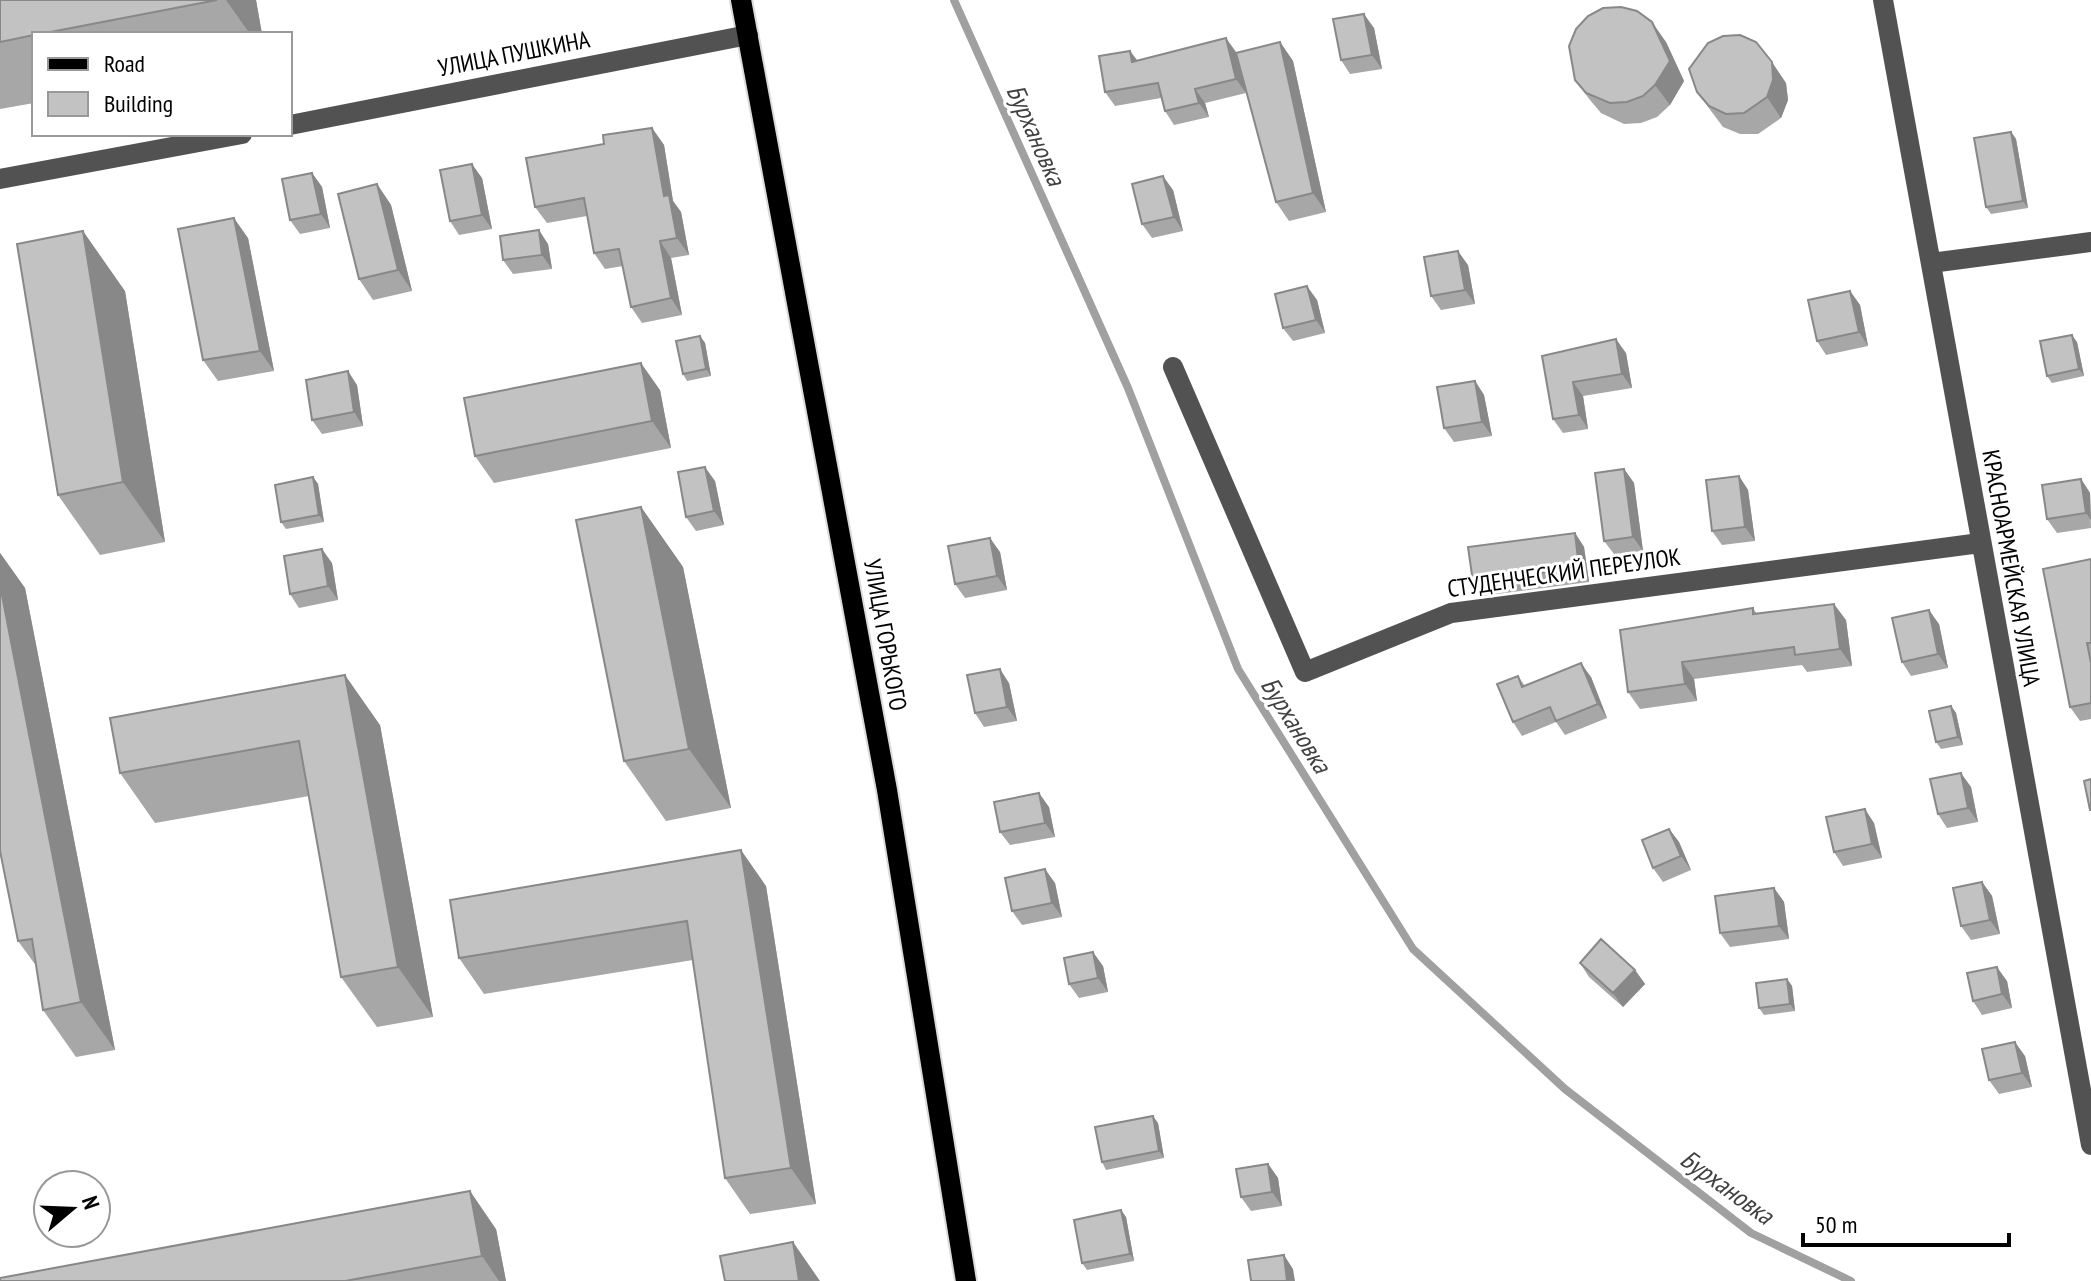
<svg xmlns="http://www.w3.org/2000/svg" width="2091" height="1281" font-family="'PT Sans Narrow',sans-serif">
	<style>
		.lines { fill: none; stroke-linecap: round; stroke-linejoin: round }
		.stream { stroke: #a0a0a0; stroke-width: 8 }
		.major-casing { stroke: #dbdbdb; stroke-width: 24 }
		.minor { stroke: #525252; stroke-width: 20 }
		.major { stroke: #000; stroke-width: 20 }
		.wall { fill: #a7a7a7 }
		.shaded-wall { fill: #888 }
		.building { fill: #c2c2c2; stroke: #888; stroke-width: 2 }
		.labels { text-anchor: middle; stroke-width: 6; stroke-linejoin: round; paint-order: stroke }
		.street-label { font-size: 24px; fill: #000; stroke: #fff }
		.water-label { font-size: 26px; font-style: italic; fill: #414141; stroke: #fff }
	</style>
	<rect width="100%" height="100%" fill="#fff"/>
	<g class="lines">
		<path class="stream" d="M954 0 1128 388 1238 669 1413 949 1565 1089 1751 1233 1851 1281"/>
		<defs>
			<path id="major" d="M741 0 887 790 966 1281"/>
		</defs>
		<use href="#major" class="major-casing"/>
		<path class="minor" d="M1883 0 2091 1145
			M290 125 748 35
			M0 179 242 134
			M1931 263 2091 242
			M1173 367 1305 672 1451 613 1980 543"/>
		<use href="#major" class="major"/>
	</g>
	<path class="wall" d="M0 0H256L262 34H34V103L0 109Z
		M1374 28 1382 69 1350 74 1341 60Z
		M1280 42 1293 61 1326 212 1289 221 1276 202 1238 58 1246 93 1205 103 1209 117 1174 125 1165 111 1161 98 1115 106 1105 92 1130 51 1137 61 1236 53Z
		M1666 42 1684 81 1670 105 1657 117 1641 123 1624 124 1601 113 1590 100 1575 80Z
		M1786 83 1788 100 1781 118 1758 134H1740L1723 127 1697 92Z
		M652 128 664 145 673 201 681 212 689 255 671 258 682 315 642 323 631 307 623 266 605 269 594 253 587 216 547 223 535 207Z
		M2011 132 2016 139 2028 208 1991 214 1986 207Z
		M312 173 322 187 330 228 300 234 290 220Z
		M482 178 492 229 459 235 450 221Z
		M377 184 391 205 412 291 373 300 359 279Z
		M1173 190 1183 231 1152 238 1142 224Z
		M248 238 274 371 218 381 203 360Z
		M548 244 552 269 513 274 503 260Z
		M1468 265 1475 304 1441 310 1431 296Z
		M125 291 165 542 100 555 58 495Z
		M1850 291 1860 305 1868 346 1826 355 1817 341Z
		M1317 300 1325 333 1293 341 1283 328Z
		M700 336 705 343 711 376 687 381 683 374Z
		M2077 342 2084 376 2052 383 2047 376Z
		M1626 353 1632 388 1583 396 1588 429 1563 433 1553 419 1542 356Z
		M1475 381 1484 395 1492 436 1454 442 1444 428Z
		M357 385 363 426 322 434 312 420Z
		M660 390 671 448 494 483 475 456Z
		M1624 469 1634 483 1643 551 1614 554 1604 541Z
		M1739 476 1748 490 1755 541 1722 545 1712 531Z
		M313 477 318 484 324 522 286 529 281 522Z
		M2081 479 2090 493 2091 528 2057 533 2047 519Z
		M715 481 724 525 696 531 686 517Z
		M641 507 683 567 731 808 666 821 624 761Z
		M1575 533 1584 547 1589 582 1482 596 1473 582Z
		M1000 552 1007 590 965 598 955 584Z
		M0 553 25 588 115 1050 76 1057 43 1010 37 967 18 941 0 851Z
		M2091 559V719L2080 721 2070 707Z
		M332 563 338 600 299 608 290 594Z
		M1753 608 1757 614 1846 620 1852 666 1807 672 1802 665 1694 679 1697 701 1640 709 1628 692Z
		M1939 624 1948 668 1911 676 1902 662Z
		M1518 676 1525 686 1591 677 1607 718 1565 735 1556 722 1522 736 1513 722Z
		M1009 683 1017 721 984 727 975 713Z
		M1951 706 1956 713 1963 745 1941 749 1936 742Z
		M380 725 433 1017 377 1027 341 977 309 796 155 823 120 773Z
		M1971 787 1978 822 1947 828 1938 814Z
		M1049 807 1055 837 1010 845 1000 832Z
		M1874 823 1882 858 1843 866 1834 852Z
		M1669 829 1679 842 1691 870 1663 882 1653 868Z
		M1982 882 1992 896 2000 934 1971 940 1961 926Z
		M1055 883 1062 917 1022 925 1012 911Z
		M766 886 816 1204 750 1214 725 1178 693 960 484 994 459 958Z
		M1774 888 1784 902 1789 939 1730 947 1720 933Z
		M1580 963 1635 970 1645 984 1623 1007 1589 977Z
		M1103 966 1108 992 1079 998 1069 984Z
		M1787 979 1792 986 1795 1011 1764 1015 1759 1008Z
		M2007 981 2012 1008 1982 1015 1973 1001Z
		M2025 1056 2032 1087 1999 1094 1989 1080Z
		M1158 1123 1164 1158 1106 1170 1102 1162Z
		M1268 1164 1278 1178 1282 1206 1251 1211 1241 1197Z
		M1126 1217 1134 1261 1087 1270 1082 1263Z
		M496 1229 506 1281H0Z"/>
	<path class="shaded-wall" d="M226 0H256L262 34H250Z
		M1364 14 1374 28 1382 69 1372 55Z
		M1652 22 1666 42 1684 81 1670 105 1655 85Z
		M1226 38 1236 52 1246 93 1236 79Z
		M1280 42 1293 61 1326 212 1313 193Z
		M1130 51 1140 64 1132 62Z
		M1772 62 1786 83 1788 100 1781 118 1767 97Z
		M1195 89 1205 103 1209 117 1199 103Z
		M652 128 664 145 673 201 681 212 689 255 677 238 664 196Z
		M2011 132 2016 139 2028 208 2023 201Z
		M472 164 482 178 492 229 482 215Z
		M312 173 322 187 330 228 321 214Z
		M1163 176 1173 190 1183 231 1174 217Z
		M377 184 391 205 412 291 398 270Z
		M234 218 248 238 274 371 260 351Z
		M539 230 548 244 552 269 542 255Z
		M83 231 125 291 165 542 123 482Z
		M660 241 671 258 682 315 671 298Z
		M1458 251 1468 265 1475 304 1465 290Z
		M1307 286 1317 300 1325 333 1316 320Z
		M1850 291 1860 305 1868 346 1859 332Z
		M2072 335 2077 342 2084 376 2079 369Z
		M700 336 705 343 711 376 706 369Z
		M1616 339 1626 353 1632 388 1622 374Z
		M641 363 660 390 671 448 652 421Z
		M348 371 357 385 363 426 354 412Z
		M1475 381 1484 395 1492 436 1482 422Z
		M1573 382 1583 396 1588 429 1579 415Z
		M705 467 715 481 724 525 714 511Z
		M1624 469 1634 483 1643 551 1633 537Z
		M1739 476 1748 490 1755 541 1745 527Z
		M313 477 318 484 324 522 319 515Z
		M2081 479 2090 493 2091 520 2086 513Z
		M641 507 683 567 731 808 689 749Z
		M1575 533 1584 547 1589 582 1579 568Z
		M990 538 1000 552 1007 590 997 576Z
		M322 549 332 563 338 600 328 586Z
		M0 553 25 588 115 1050 81 1002 0 585Z
		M1834 604 1846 620 1852 666 1840 649Z
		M1929 610 1939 624 1948 668 1938 654Z
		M1682 662 1694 679 1697 701 1685 684Z
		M1581 663 1591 677 1607 718 1598 704Z
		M1000 669 1009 683 1017 721 1007 707Z
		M345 675 380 725 433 1017 398 967Z
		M1951 706 1956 713 1963 745 1958 737Z
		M1961 773 1971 787 1978 822 1968 808Z
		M1039 793 1049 807 1055 837 1045 823Z
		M1865 809 1874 823 1882 858 1872 844Z
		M1669 829 1679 842 1691 870 1681 856Z
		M741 850 766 886 816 1204 791 1168Z
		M1045 869 1055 883 1062 917 1052 903Z
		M1982 882 1992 896 2000 934 1990 920Z
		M1774 888 1784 902 1789 939 1779 926Z
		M1093 952 1103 966 1108 992 1098 978Z
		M1997 967 2007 981 2012 1008 2002 994Z
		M1635 970 1645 984 1623 1007 1613 993Z
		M1787 979 1792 986 1795 1011 1790 1004Z
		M2015 1042 2025 1056 2032 1087 2022 1073Z
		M1153 1116 1158 1123 1164 1158 1159 1151Z
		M1268 1164 1278 1178 1282 1206 1272 1192Z
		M470 1191 496 1229 506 1281H499L482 1256Z
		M1121 1210 1126 1217 1134 1261 1130 1254Z
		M793 1242 820 1281H799Z
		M1284 1255 1293 1269 1295 1281H1287Z"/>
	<path class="building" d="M0 0H217L40 34H34V35L0 42Z
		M1621 7 1637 11 1652 22 1670 61 1655 85 1643 96 1627 102 1610 103 1586 93 1575 80 1569 46 1576 29 1588 16 1603 8Z
		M1364 14 1372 55 1341 60 1333 19Z
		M1740 35 1756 42 1772 62 1773 80 1767 97 1744 113 1726 114 1709 106 1697 92 1689 69 1708 43 1723 36Z
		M1226 38 1236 79 1195 89 1199 103 1165 111 1158 83 1105 92 1099 56 1130 51 1132 62Z
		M1280 42 1313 193 1276 202 1236 53Z
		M652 128 664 196 669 195 677 238 660 241 671 298 631 307 619 249 594 253 584 198 535 207 526 158 604 144 603 135Z
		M2011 132 2023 201 1986 207 1974 138Z
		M472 164 482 215 450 221 440 170Z
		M312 173 321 214 290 220 282 179Z
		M1163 176 1174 217 1142 224 1132 184Z
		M377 184 398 270 359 279 338 194Z
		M234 218 260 351 203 360 178 229Z
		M539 230 542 255 503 260 500 236Z
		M83 231 123 482 58 495 17 244Z
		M1458 251 1465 290 1431 296 1424 257Z
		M1307 286 1316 320 1283 328 1275 294Z
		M1850 291 1859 332 1817 341 1808 300Z
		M2072 335 2079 369 2047 376 2040 341Z
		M700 336 706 369 683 374 676 341Z
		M1616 339 1622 374 1573 382 1579 415 1553 419 1542 356Z
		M641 363 652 421 475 456 464 398Z
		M348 371 354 412 312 420 306 380Z
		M1475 381 1482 422 1444 428 1437 387Z
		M705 467 714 511 686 517 678 472Z
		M1624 469 1633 537 1604 541 1595 473Z
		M1739 476 1745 527 1712 531 1706 480Z
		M313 477 319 515 281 522 275 485Z
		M2081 479 2086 513 2047 519 2042 485Z
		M641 507 689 749 624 761 576 520Z
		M1575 533 1579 568 1473 582 1468 547Z
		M990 538 997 576 955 584 948 546Z
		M322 549 328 586 290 594 284 556Z
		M2091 559V643H2087L2091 663V703L2070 707 2043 569Z
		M0 585 81 1002 43 1010 32 939 18 941 0 851Z
		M1834 604 1840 649 1795 655 1794 647 1682 662 1685 684 1628 692 1620 630 1753 608V614Z
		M1929 610 1938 654 1902 662 1892 618Z
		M1581 663 1598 704 1556 721 1550 707 1513 722 1497 684 1518 676 1522 687Z
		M1000 669 1007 707 975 713 967 675Z
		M345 675 398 967 341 977 299 741 120 773 110 718Z
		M1951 706 1958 737 1936 742 1929 711Z
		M1961 773 1968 808 1938 814 1930 779Z
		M2091 779V810H2090L2084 781Z
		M1039 793 1045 823 1000 832 994 802Z
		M1865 809 1872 844 1834 852 1826 817Z
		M1669 829 1681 856 1653 868 1642 840Z
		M741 850 791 1168 725 1178 687 921 459 958 450 900Z
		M1045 869 1052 903 1012 911 1005 878Z
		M1982 882 1990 920 1961 926 1953 888Z
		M1774 888 1779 926 1720 933 1715 896Z
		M1601 939 1635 970 1613 993 1580 963Z
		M1093 952 1098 978 1069 984 1064 958Z
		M1997 967 2002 994 1973 1001 1967 973Z
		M1787 979 1790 1004 1759 1008 1756 983Z
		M2015 1042 2022 1073 1989 1080 1982 1049Z
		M1153 1116 1159 1151 1102 1162 1095 1127Z
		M1268 1164 1272 1192 1241 1197 1236 1169Z
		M470 1191 482 1256 345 1281H0V1278Z
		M1121 1210 1130 1254 1082 1263 1074 1220Z
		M793 1242 799 1281H725L720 1256Z
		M1284 1255 1287 1281H1251L1248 1260Z"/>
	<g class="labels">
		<g class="street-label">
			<text transform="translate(514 54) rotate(-11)" y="8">УЛИЦА ПУШКИНА</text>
			<text transform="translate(2011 568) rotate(80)" y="8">КРАСНОАРМЕЙСКАЯ УЛИЦА</text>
			<text transform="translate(1564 573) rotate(-8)" y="8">СТУДЕНЧЕСКИЙ ПЕРЕУЛОК</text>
			<text transform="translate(885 635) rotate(80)" y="8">УЛИЦА ГОРЬКОГО</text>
		</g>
		<g class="water-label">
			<text transform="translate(1036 135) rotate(66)" y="9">Бурхановка</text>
			<text transform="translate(1296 725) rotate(58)" y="9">Бурхановка</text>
			<text transform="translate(1727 1187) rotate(36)" y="9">Бурхановка</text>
		</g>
	</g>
	<rect x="32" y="32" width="260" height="104" fill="#ffffff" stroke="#999999" stroke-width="2"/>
	<rect x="48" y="58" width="40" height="12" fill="#000000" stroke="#999999" stroke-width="2"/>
	<text x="104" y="72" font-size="24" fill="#000000">Road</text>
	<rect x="48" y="92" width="40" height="24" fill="#c2c2c2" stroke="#999999" stroke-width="2"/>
	<text x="104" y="112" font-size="24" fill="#000000">Building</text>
	<g transform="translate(72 1209) rotate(71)"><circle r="38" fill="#ffffff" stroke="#999999" stroke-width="2"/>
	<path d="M0-6L14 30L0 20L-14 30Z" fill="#000000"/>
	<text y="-12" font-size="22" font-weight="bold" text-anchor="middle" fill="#000000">N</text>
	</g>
	<path d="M1803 1233v12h206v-12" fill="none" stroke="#000000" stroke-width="4"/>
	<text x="1815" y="1233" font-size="24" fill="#000000" stroke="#ffffff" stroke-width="6" paint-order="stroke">50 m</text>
</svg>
